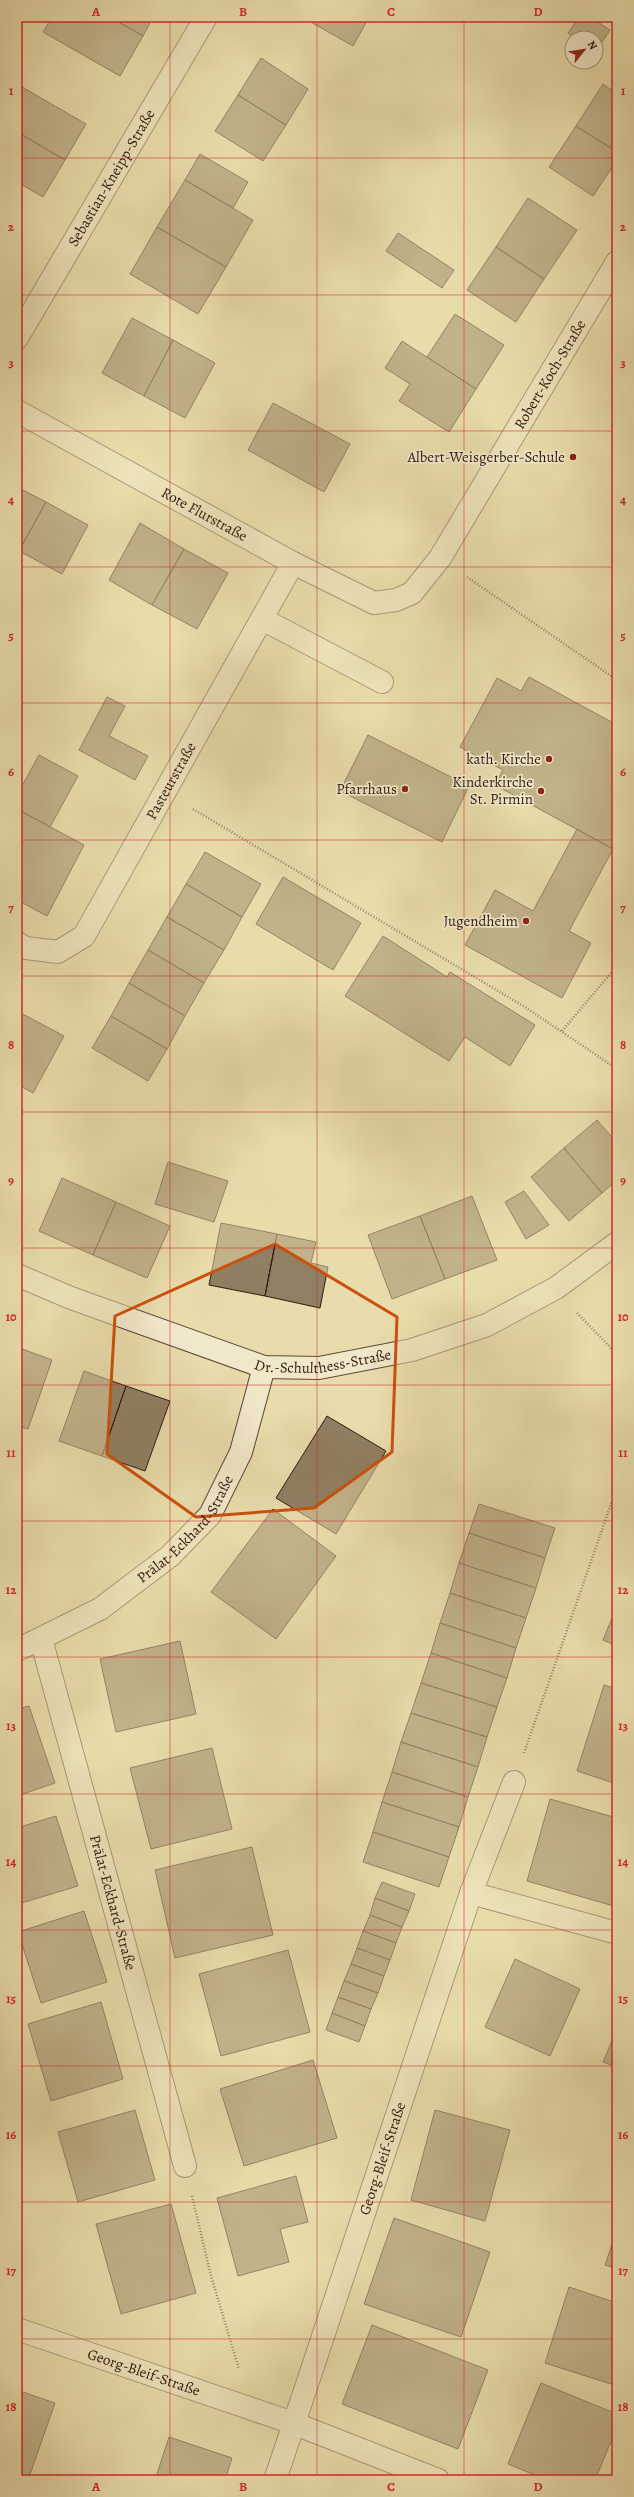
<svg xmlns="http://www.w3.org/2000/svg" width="634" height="2497" font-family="Alegreya,serif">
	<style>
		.building { fill: #907f62; stroke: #2f1a11 }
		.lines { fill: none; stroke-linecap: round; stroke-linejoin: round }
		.minor-casing { stroke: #5e4a38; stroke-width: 24 }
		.path { stroke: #2f1a11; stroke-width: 2.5; stroke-dasharray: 1 2; stroke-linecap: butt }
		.minor { stroke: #f1e8c9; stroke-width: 22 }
		.marked { fill: none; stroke: #cc500d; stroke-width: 3; stroke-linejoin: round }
		.grid { fill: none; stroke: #d62828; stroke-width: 1; stroke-opacity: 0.55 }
		.poi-dot { fill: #8f2418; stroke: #f1e8c9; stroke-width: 1.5 }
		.labels { text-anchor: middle; stroke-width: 3.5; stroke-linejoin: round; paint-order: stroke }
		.street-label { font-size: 15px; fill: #2f1a11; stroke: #f1e8c9 }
		.poi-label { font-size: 15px; fill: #2f1a11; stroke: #f1e8c9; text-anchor: end }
		.neatline { fill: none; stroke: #d62828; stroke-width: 1.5 }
		.grid-label { font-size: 13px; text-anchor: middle; font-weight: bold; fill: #d62828 }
	</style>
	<rect width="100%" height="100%" fill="#e9dcac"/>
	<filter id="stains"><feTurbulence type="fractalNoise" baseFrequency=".005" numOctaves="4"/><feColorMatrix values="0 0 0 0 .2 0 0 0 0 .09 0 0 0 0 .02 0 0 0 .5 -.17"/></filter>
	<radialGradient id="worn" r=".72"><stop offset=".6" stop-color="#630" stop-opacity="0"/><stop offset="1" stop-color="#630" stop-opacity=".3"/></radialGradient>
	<path class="building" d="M52 17 86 19 110 17 143 36 120 76 43 32Z
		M110 17H153L143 36Z
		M302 17H364L368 19 353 46Z
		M579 17H590L610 30 596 51V38H574L568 33Z
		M261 58 308 89 286 125 238 95Z
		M603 84 617 94V152L576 126Z
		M22 87 86 124 65 160 17 132V126L21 119 17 117V96Z
		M238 95 286 125 263 161 215 131Z
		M576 126 617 152V160L593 196 549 167Z
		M17 132 65 160 43 197 17 182Z
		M200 154 248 182 233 208 185 180Z
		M185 180 253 220 226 267 157 227Z
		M528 198 577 230 544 279 496 247Z
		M157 227 226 267 198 314 130 274Z
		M398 233 454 270 442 288 386 251Z
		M496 247 544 279 516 322 467 290Z
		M455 314 504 345 476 389 427 357Z
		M132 318 173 340 144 396 102 373Z
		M173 340 215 363 185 418 144 396Z
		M402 341 476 389 449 432 399 401 410 384 385 368Z
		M273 403 350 444 324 492 248 450Z
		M17 487 46 502 19 551 17 550Z
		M46 502 88 525 62 574 19 551Z
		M140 523 184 549 152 605 109 580Z
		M184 549 228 573 197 629 152 605Z
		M529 677 617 725V841L613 849 495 785 503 770 460 747 497 678 521 691Z
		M107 697 125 706 109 736 148 756 135 780 79 750Z
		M368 735 469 786 442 842 340 791Z
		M39 755 78 776 50 827 17 809V795Z
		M17 809 84 845 47 916 17 900Z
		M577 829 613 849 569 931 591 943 562 998 465 945 495 890 533 911Z
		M205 852 261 884 242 917 186 884Z
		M283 877 361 923 333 970 256 924Z
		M186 884 242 917 224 950 167 917Z
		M167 917 224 950 204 983 148 950Z
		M383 936 447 977 450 972 535 1025 510 1066 465 1037 449 1061 345 996Z
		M148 950 204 983 185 1016 129 983Z
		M129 983 185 1016 167 1049 111 1016Z
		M17 1011 64 1036 33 1093 17 1084Z
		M111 1016 167 1049 148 1081 92 1048Z
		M597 1120 617 1143V1180L602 1193 564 1148Z
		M564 1148 602 1193 569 1221 531 1177Z
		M17 1156 22 1158 17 1169Z
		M168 1162 228 1181 214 1222 155 1204Z
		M62 1178 116 1202 93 1255 39 1231Z
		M524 1191 549 1225 526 1239 505 1202Z
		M472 1196 497 1260 445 1279 420 1216Z
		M116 1202 170 1226 147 1278 93 1255Z
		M420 1216 445 1279 392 1299 368 1235Z
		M221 1223 277 1234 265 1296 209 1285Z
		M277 1234 316 1242 311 1263 328 1267 320 1308 265 1296Z
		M17 1347 52 1360 28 1429 17 1426Z
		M84 1371 126 1386 102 1456 59 1441Z
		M126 1386 170 1401 145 1471 102 1456Z
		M327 1416 386 1451 336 1534 276 1498Z
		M479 1504 555 1528 545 1558 469 1533Z
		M273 1509 336 1556 276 1639 211 1592Z
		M469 1533 545 1558 536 1588 459 1563Z
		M17 1553 22 1555 17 1570Z
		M459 1563 536 1588 526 1618 450 1593Z
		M450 1593 526 1618 516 1648 440 1623Z
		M617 1606V1646L603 1640Z
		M440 1623 516 1648 507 1678 431 1653Z
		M180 1641 196 1714 116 1732 100 1659Z
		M431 1653 507 1678 497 1707 421 1683Z
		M421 1683 497 1707 487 1737 411 1713Z
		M604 1685 617 1689V1784L577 1771Z
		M29 1706 55 1783 17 1796V1709Z
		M411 1713 487 1737 478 1767 401 1742Z
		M401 1742 478 1767 468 1797 392 1772Z
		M212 1748 232 1829 151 1849 130 1768Z
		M392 1772 468 1797 459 1827 382 1802Z
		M550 1799 617 1818V1907L527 1881Z
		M382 1802 459 1827 449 1857 373 1832Z
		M56 1816 78 1886 18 1904 17 1828Z
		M373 1832 449 1857 439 1887 363 1862Z
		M252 1847 273 1935 175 1958 155 1870Z
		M382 1882 415 1894 409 1911 375 1898Z
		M375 1898 409 1911 402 1927 370 1915Z
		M84 1911 107 1982 41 2003 18 1932Z
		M370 1915 402 1927 396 1943 363 1931Z
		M363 1931 396 1943 390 1960 357 1948Z
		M357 1948 390 1960 384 1976 351 1964Z
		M288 1950 310 2032 221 2056 199 1974Z
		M515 1959 580 1989 550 2056 485 2027Z
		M351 1964 384 1976 378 1993 344 1981Z
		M344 1981 378 1993 371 2009 338 1997Z
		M338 1997 371 2009 365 2026 332 2013Z
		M101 2002 123 2079 51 2101 28 2024Z
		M332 2013 365 2026 359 2042 326 2030Z
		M617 2029V2067L603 2062Z
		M313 2060 337 2138 244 2166 220 2089Z
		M135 2110 155 2180 78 2202 58 2132Z
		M435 2110 510 2130 485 2221 411 2200Z
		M296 2176 308 2222 280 2229 289 2262 238 2276 217 2198Z
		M171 2204 196 2293 121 2314 96 2224Z
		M394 2218 490 2252 461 2337 364 2304Z
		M617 2230V2269L605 2265Z
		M569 2287 617 2303V2386L545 2363Z
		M372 2325 488 2370 458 2449 342 2404Z
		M541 2383 617 2414V2427L595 2480H547L508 2464Z
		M17 2390 55 2403 28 2480 17 2478Z
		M169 2437 232 2458 225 2480H155Z"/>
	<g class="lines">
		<defs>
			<g id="minor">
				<path id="s1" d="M17 338 206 17"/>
				<path id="s2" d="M17 411 293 563 374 603 396 600 412 593 440 558 617 262"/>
				<path d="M262 619 382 682"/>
				<path id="s3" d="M17 943 26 948 58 952 84 936 293 563"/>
				<path id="s4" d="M17 1275 71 1298 264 1367 319 1368 412 1350 487 1325 556 1288 617 1243"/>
				<path id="s5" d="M41 1639 185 2166"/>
				<path id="s6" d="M17 1650 100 1609 170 1556 210 1515 241 1452 264 1367"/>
				<path d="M471 1893 617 1933"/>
				<path id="s7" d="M17 2329 293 2423 438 2480"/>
				<path id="s8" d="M275 2480 471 1893 514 1782"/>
			</g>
		</defs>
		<use href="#minor" class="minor-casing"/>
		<path class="path" d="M467 577 617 680
			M193 809 525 1007 617 1069
			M562 1031 617 966
			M577 1313 617 1354
			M524 1753 617 1487
			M192 2196 211 2276 239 2369"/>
		<use href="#minor" class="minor"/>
	</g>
	<path d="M0 0H634V2497H0ZM275 1244 397 1317 392 1452 314 1508 196 1517 107 1454 115 1316Z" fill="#e9dcac" fill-opacity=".55" fill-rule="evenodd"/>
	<path class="marked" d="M275 1244 397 1317 392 1452 314 1508 196 1517 107 1454 115 1316Z"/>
	<path class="grid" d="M170 17V2480M317 17V2480M464 17V2480M17 158H617M17 295H617M17 431H617M17 567H617M17 703H617M17 840H617M17 976H617M17 1112H617M17 1248H617M17 1385H617M17 1521H617M17 1657H617M17 1794H617M17 1930H617M17 2066H617M17 2202H617M17 2339H617"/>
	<g class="poi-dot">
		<circle cx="573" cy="457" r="4"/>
		<circle cx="549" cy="759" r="4"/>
		<circle cx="405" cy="789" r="4"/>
		<circle cx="541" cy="791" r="4"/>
		<circle cx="526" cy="921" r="4"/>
	</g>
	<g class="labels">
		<g class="street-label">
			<text dy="5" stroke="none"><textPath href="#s1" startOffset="186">Sebastian-Kneipp-Straße</textPath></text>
			<text dy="5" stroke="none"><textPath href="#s2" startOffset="704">Robert-Koch-Straße</textPath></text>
			<text dy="5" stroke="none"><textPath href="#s2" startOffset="214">Rote Flurstraße</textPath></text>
			<text dy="5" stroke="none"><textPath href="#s3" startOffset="251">Pasteurstraße</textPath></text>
			<text dy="5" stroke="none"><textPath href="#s4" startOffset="323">Dr.-Schulthess-Straße</textPath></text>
			<text dy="5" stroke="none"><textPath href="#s6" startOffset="211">Prälat-Eckhard-Straße</textPath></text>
			<text dy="5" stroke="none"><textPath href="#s5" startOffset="273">Prälat-Eckhard-Straße</textPath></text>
			<text dy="5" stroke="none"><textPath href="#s8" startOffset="339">Georg-Bleif-Straße</textPath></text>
			<text dy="5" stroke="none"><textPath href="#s7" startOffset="134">Georg-Bleif-Straße</textPath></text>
		</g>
		<g class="poi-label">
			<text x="565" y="462">Albert-Weisgerber-Schule</text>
			<text x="541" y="764">kath. Kirche</text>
			<text x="533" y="787">Kinderkirche<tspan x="533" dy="17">St. Pirmin</tspan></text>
			<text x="397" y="794">Pfarrhaus</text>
			<text x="518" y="926">Jugendheim</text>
		</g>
	</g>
	<rect width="634" height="2497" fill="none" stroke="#e9dcac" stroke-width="44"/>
	<g transform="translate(584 50) rotate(60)"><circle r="19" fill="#f1e8c9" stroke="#a3967f"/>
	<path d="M0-3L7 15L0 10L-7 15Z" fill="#8f2418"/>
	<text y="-6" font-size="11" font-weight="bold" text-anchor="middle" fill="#2f1a11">N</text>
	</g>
	<rect x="22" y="22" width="590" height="2453" class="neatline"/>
	<g class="grid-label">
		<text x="96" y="16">A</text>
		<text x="243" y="16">B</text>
		<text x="391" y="16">C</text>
		<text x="538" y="16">D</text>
		<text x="11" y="95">1</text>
		<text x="623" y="95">1</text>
		<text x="11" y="231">2</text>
		<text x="623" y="231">2</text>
		<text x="11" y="367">3</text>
		<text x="623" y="367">3</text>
		<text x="11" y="504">4</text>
		<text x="623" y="504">4</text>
		<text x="11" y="640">5</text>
		<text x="623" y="640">5</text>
		<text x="11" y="776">6</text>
		<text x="623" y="776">6</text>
		<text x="11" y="912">7</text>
		<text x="623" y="912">7</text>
		<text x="11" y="1049">8</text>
		<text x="623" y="1049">8</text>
		<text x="11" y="1185">9</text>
		<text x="623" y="1185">9</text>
		<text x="11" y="1321">10</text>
		<text x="623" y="1321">10</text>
		<text x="11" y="1457">11</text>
		<text x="623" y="1457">11</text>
		<text x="11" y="1594">12</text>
		<text x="623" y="1594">12</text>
		<text x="11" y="1730">13</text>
		<text x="623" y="1730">13</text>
		<text x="11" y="1866">14</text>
		<text x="623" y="1866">14</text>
		<text x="11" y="2003">15</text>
		<text x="623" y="2003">15</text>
		<text x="11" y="2139">16</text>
		<text x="623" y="2139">16</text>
		<text x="11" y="2275">17</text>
		<text x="623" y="2275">17</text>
		<text x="11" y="2411">18</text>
		<text x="623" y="2411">18</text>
		<text x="96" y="2491">A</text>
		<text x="243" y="2491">B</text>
		<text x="391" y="2491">C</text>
		<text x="538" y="2491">D</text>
	</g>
	<rect width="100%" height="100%" filter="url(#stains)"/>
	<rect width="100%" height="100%" fill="url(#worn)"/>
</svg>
